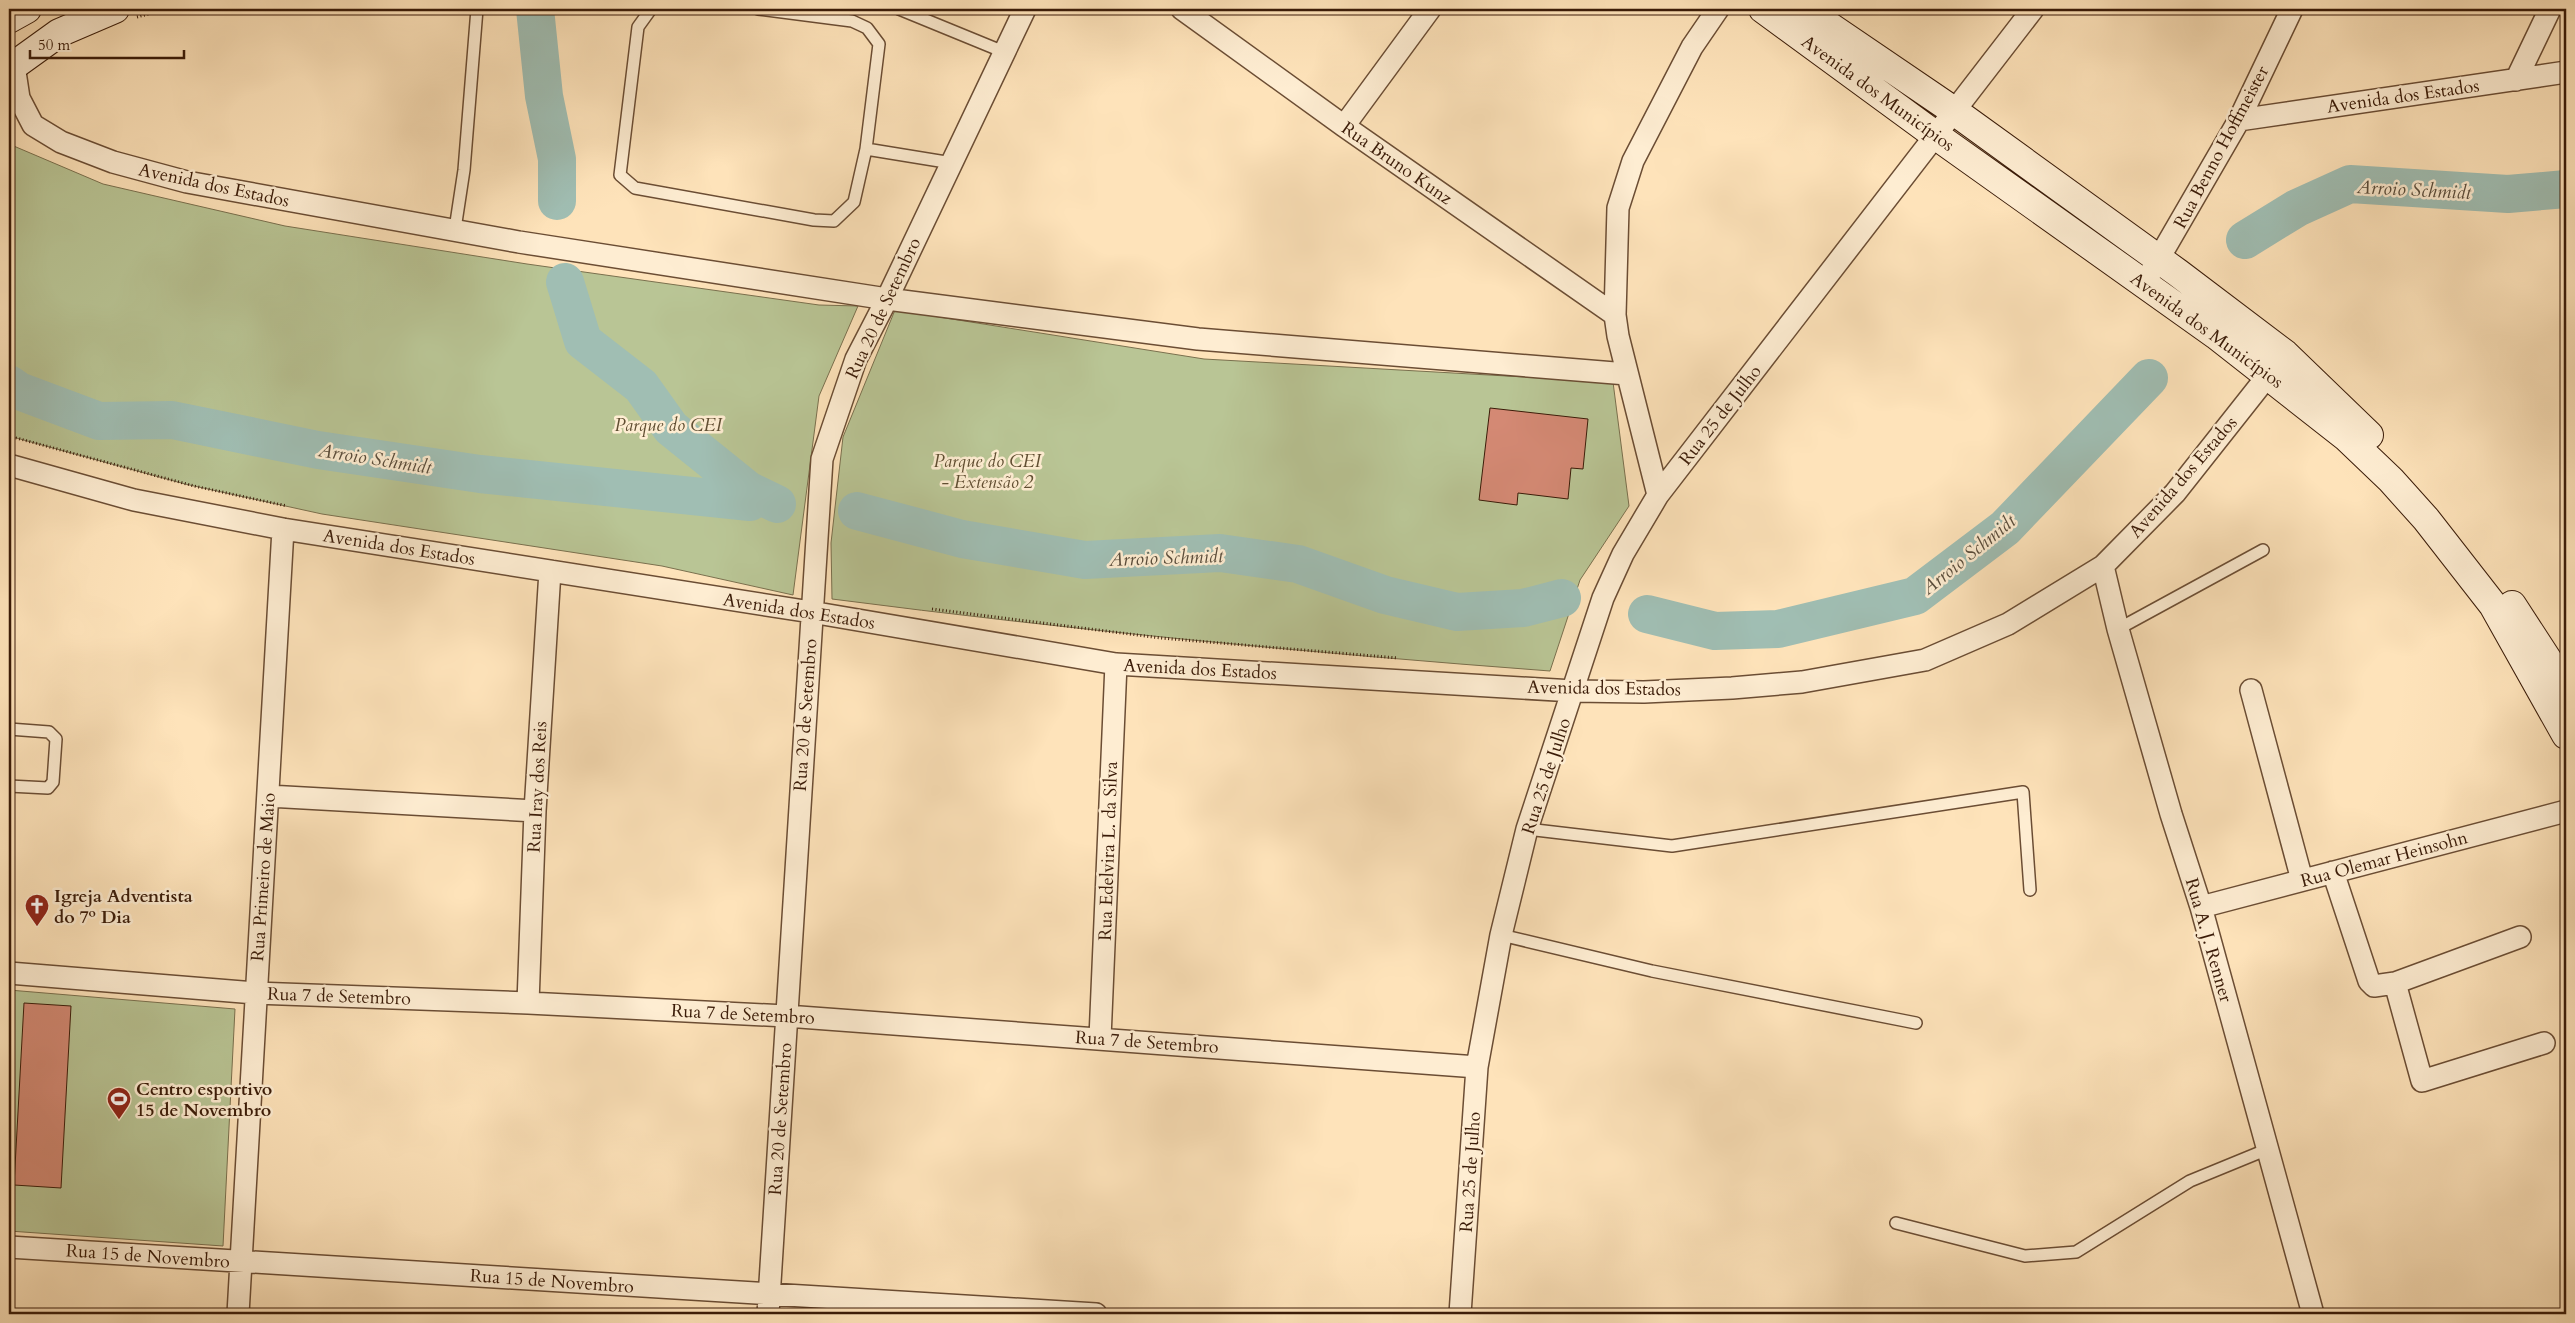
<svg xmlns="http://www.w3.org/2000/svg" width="2575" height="1323" font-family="Cardo,serif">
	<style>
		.green { fill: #b9c595; stroke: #7a704e }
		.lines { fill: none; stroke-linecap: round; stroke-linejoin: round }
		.river { stroke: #a0beb3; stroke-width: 38 }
		.building { fill: #d48974; stroke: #3a1b08 }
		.lane-casing { stroke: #6b4d34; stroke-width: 14 }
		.street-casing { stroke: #6b4d34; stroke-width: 24 }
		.secondary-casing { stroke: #3a1b08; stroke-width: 30 }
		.path { stroke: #3a1b08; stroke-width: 3; stroke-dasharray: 1 2.5; stroke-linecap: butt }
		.lane { stroke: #feedd2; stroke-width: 11 }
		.street { stroke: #feedd2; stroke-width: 21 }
		.secondary { stroke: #feedd2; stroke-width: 28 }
		.labels { text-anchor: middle; stroke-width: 5; stroke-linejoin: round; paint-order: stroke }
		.street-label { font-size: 18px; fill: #3a1b08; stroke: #feedd2 }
		.park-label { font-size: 18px; font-style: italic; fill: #604e32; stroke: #feedd2 }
		.poi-label { font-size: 18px; font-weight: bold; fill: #3a1b08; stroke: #feedd2; text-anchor: start }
		.water-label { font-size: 19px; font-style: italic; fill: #594c3b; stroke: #feedd2 }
	</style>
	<rect width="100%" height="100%" fill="#fee3ba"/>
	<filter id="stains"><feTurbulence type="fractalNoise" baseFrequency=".004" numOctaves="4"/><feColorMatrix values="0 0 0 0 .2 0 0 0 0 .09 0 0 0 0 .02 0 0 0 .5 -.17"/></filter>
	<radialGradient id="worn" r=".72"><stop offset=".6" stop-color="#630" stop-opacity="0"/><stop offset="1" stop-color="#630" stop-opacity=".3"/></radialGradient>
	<path class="green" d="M9 144 103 184 285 226 527 264 819 305 858 306 819 396 793 595 662 566 322 514 185 484 9 436Z
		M895 310 1204 359 1613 382 1629 506 1580 580 1550 671C1310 653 1071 630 832 599L831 543 843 437Z
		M9 990 235 1009 223 1246 9 1231Z"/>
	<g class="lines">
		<path class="river" d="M535 9 544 96 557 159V201
			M2245 240 2297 208 2350 184 2508 194 2566 189
			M565 282 583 341 641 386 671 428 748 490 777 504
			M9 384 19 391 99 421 172 420 318 450 480 474 750 502
			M857 511 962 539 1085 560 1220 553 1298 564 1385 595 1457 612 1523 608 1562 598
			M1647 614 1715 631 1778 629 1915 596 2005 528 2149 378"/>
	</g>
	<path class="building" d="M1490 408 1588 419 1583 469 1571 468 1568 499 1518 493 1517 505 1479 500Z
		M24 1003 71 1006 61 1188 14 1185Z"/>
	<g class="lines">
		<defs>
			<path id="lane" d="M651 9 638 27 620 175 635 188 814 220 834 221 854 202 866 149 879 44 867 28 852 21 758 9
				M899 9 1004 52
				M866 149 952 163
				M455 229 464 170 477 9
				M2118 629 2263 550
				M9 729 49 732 56 739 53 782 48 788 9 786
				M1527 829 1672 846 2023 792 2030 890
				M1501 935 1652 971 1916 1023
				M1896 1223 2025 1256 2076 1252 2190 1181 2268 1149"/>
			<path id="street" d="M1182 9 1344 126 1615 315
				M14 65 19 98 33 125 61 142 113 162 187 182 519 242 887 299 1198 339 1627 374
				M2516 80 2550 9
				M2239 120 2566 72
				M1344 126 1430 9
				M2151 272 2239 120 2292 9
				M9 465 134 500 283 529 811 612 1116 664 1573 691 1644 692 1732 688 1802 682 1925 660 2008 624 2103 566 2175 493 2277 364
				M1658 495 1618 336 1615 315 1618 208 1633 161 1692 47 1718 9
				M2103 566 2118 629 2171 814 2201 907 2313 1314
				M2251 690 2302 880
				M268 796 535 811
				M2333 872 2369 981 2374 986 2395 983 2422 1081 2544 1043
				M2201 907 2566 811
				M9 973 255 993 528 1003 786 1016 1477 1067
				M2395 983 2520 937
				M528 1003 535 811 550 571
				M1100 1038 1116 664
				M9 1247 1096 1314
				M238 1314 283 529
				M768 1314 822 459 856 359 887 299 1025 9
				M1460 1314 1477 1067 1501 935 1527 829 1603 598 1623 554 1658 495 2033 9"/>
			<path id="secondary" d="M1763 9 1935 135 2216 335 2346 437 2391 480 2426 519 2493 605 2566 735
				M1804 9 1954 111 2178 273 2285 354 2369 435
				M9 19 27 9
				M9 69 59 33 115 9
				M2512 605 2566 688"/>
		</defs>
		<use href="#lane" class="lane-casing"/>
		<use href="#street" class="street-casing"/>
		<use href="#secondary" class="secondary-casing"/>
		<path class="path" d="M137 17 168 9
			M9 436 194 486 287 506
			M932 609 1161 638 1398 658"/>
		<use href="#lane" class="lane"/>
		<use href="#street" class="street"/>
		<use href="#secondary" class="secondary"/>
	</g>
	<defs>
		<symbol id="church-pin" viewBox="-11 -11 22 30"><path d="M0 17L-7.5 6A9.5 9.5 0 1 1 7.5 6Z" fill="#8f2418" stroke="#feedd2"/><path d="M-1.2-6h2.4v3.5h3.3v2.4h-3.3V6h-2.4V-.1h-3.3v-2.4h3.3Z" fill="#fff"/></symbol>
		<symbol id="stadium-pin" viewBox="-11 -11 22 30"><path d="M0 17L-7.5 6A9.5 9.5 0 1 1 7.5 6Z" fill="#8f2418" stroke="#feedd2"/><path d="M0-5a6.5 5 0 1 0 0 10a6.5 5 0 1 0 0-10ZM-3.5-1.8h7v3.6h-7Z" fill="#fff"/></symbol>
	</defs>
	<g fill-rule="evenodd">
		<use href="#church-pin" x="23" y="892" width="28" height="38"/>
		<use href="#stadium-pin" x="105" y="1085" width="28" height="38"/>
	</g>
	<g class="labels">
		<g class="street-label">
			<text transform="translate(1878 93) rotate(36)" y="6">Avenida dos Municípios</text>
			<text transform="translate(2403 96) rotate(-8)" y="6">Avenida dos Estados</text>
			<text transform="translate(2221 147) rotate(-62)" y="6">Rua Benno Hoffmeister</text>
			<text transform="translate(1397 163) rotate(35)" y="6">Rua Bruno Kunz</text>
			<text transform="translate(214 185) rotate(12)" y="6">Avenida dos Estados</text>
			<text transform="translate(883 308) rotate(-65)" y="6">Rua 20 de Setembro</text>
			<text transform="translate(2207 330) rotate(36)" y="6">Avenida dos Municípios</text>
			<text transform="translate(1720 415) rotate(-52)" y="6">Rua 25 de Julho</text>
			<text transform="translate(2183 477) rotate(-49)" y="6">Avenida dos Estados</text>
			<text transform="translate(399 547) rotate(9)" y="6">Avenida dos Estados</text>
			<text transform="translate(799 611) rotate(9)" y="6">Avenida dos Estados</text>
			<text transform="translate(1200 669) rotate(3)" y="6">Avenida dos Estados</text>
			<text transform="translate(1604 688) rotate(1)" y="6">Avenida dos Estados</text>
			<text transform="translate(805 715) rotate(-86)" y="6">Rua 20 de Setembro</text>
			<text transform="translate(1546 776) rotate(-72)" y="6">Rua 25 de Julho</text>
			<text transform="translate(537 787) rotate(-87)" y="6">Rua Iray dos Reis</text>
			<text transform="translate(1108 851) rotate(-88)" y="6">Rua Edelvira L. da Silva</text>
			<text transform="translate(2384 859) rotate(-15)" y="6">Rua Olemar Heinsohn</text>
			<text transform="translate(263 877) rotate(-86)" y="6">Rua Primeiro de Maio</text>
			<text transform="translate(2209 940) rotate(74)" y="6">Rua A. J. Renner</text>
			<text transform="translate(339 996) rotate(2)" y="6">Rua 7 de Setembro</text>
			<text transform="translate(743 1014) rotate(3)" y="6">Rua 7 de Setembro</text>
			<text transform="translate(1147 1042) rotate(4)" y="6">Rua 7 de Setembro</text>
			<text transform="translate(780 1119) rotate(-86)" y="6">Rua 20 de Setembro</text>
			<text transform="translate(1470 1172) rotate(-86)" y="6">Rua 25 de Julho</text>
			<text transform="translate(148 1256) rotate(4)" y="6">Rua 15 de Novembro</text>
			<text transform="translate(552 1281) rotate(4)" y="6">Rua 15 de Novembro</text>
		</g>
		<g class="park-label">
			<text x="668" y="431">Parque do CEI</text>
			<text x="987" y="467">Parque do CEI<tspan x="987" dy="21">- Extensão 2</tspan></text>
		</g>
		<g class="poi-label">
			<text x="54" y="902">Igreja Adventista<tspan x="54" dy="21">do 7º Dia</tspan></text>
			<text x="136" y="1095">Centro esportivo<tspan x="136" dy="21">15 de Novembro</tspan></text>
		</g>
		<g class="water-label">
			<text transform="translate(2414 189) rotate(3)" y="7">Arroio Schmidt</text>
			<text transform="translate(375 458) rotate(9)" y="7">Arroio Schmidt</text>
			<text transform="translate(1968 554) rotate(-39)" y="7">Arroio Schmidt</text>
			<text transform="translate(1166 557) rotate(-2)" y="7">Arroio Schmidt</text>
		</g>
	</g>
	<rect width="2575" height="1323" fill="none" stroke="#fee3ba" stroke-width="30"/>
	<rect x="10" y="10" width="2555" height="1303" fill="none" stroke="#3a1b08" stroke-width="2.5"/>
	<rect x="15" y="15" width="2545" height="1293" fill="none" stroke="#3a1b08"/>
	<path d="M30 50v8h154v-8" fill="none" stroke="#3a1b08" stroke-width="2.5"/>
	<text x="38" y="50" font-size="15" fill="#3a1b08" stroke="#feedd2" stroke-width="4" paint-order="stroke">50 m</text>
	<rect width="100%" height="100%" filter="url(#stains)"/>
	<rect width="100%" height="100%" fill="url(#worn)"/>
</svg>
